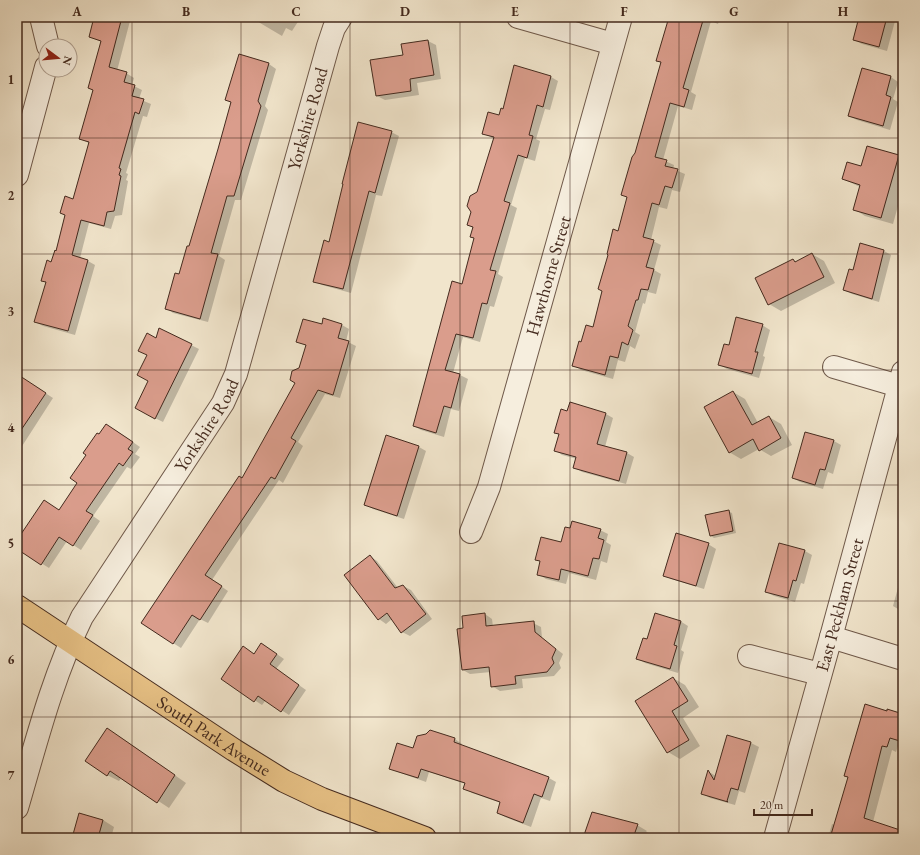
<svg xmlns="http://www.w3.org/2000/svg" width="920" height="855" font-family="'EB Garamond',serif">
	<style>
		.shadow { fill: #0003 }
		.building { fill: #da9d8c; stroke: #442a1e }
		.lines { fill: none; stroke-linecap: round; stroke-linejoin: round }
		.minor-casing { stroke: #6f594a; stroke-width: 24 }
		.major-casing { stroke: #442a1e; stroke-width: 24 }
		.minor { stroke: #f6eede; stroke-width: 22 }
		.major { stroke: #e8c286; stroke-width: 22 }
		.grid { fill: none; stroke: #442a1e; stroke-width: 1; stroke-opacity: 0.55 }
		.labels { text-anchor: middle; stroke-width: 3.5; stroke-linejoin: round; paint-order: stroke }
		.street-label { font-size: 18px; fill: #442a1e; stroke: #f6eede }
		.neatline { fill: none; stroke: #442a1e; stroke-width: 1.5 }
		.grid-label { font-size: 13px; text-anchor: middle; font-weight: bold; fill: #442a1e }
	</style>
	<rect width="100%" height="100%" fill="#f1e5cc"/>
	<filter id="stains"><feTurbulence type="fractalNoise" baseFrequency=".005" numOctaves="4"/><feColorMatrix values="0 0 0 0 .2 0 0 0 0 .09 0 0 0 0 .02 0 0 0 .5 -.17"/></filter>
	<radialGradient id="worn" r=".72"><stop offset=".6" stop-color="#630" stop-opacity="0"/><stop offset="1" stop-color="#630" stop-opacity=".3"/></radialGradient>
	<path class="shadow" d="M95 17H131L117 71 126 73 134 78 132 85 142 90 139 99 151 104 147 117 143 116 126 173 128 174 126 180 128 181 122 215 115 216 111 229 89 223 80 258 88 261 95 265 75 335 43 326 35 322 46 283 42 280 52 263 56 252 66 215 61 213 74 200 89 143 80 139 94 91 89 88 102 42 90 37Z
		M256 17H301L292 31 286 28 282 36 255 20Z
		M679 17H720L718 24 711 21 691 92 696 95 692 110 678 106 663 160 674 165 673 169 685 174 680 192 672 190 667 209 659 207 651 240 661 245 654 270 661 274 656 294 648 292 645 304 643 303 635 332 640 335 635 349 630 346 625 362 618 360 613 379 581 370 573 365 582 343 593 328 628 198 622 194 636 153 662 63 657 60Z
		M860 17H888L895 21 887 51 862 44 854 40Z
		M428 41 436 45 441 79 417 83 419 95 385 100 377 96 372 61 404 56 402 45Z
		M239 56 269 64 276 69 265 106 268 110 241 200H235L219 256 225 260 208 322 173 313 166 308 180 276 190 248 232 103 227 100Z
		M515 67 551 77 558 81 550 110 545 109 536 139 540 141 535 161 525 158 511 205 517 208 498 274 503 277 494 307 490 306 480 342 463 337 453 373 460 375 468 379 459 411 451 409 444 437 421 430 414 426 463 285 475 239 471 236 473 228 468 225 494 139 483 133 500 116 503 110Z
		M863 69 891 77 898 82 893 99 898 102 890 130 857 120 849 116Z
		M391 132 399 136 382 196 376 195 351 293 322 285 314 281 329 243Z
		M867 147 899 156 903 159V188L893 224 865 216 854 209 860 187 843 179 862 167Z
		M884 251 891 255 879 302 852 294 844 290 853 271Z
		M812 254 824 261 835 283 781 311 769 304 793 260 798 262Z
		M322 325H342L349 329 346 341 356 346 340 398 325 394 298 442 303 446 283 483 279 480 212 580 228 591 208 623 200 619 181 648 173 643 243 479 296 383 307 346 297 342Z
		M762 325 770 330 763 356 765 357 759 378 727 369 720 365 729 346Z
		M157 340 191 345 199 349 163 422 143 412 150 381 148 355Z
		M17 375 53 398 17 454Z
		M733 392 745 399 758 423 769 417 781 424 792 445 771 456 759 449 741 459 729 452Z
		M571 403 606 414 613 418 605 447 627 453 634 457 626 484 582 472 574 467 577 459 562 455 555 450 560 435 555 432 568 412Z
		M114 429 140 447 135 454 140 457 131 469 127 467 93 516 100 521 81 550 67 541 49 568 17 548V541L60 511 79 483 87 455 99 435Z
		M806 433 834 441 841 445 833 474 828 472 823 489 800 482 793 478Z
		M387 437 419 447 426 451 404 519 373 509 365 504Z
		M728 511 732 513 736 533 714 538 711 536Z
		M600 530 608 534 606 542 611 545 607 563 601 561 596 580 569 573 566 584 546 579 538 574 541 562 536 559 562 543Z
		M708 544 716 549 704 589 671 579 664 575Z
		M805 551 812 555 804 584 801 583 795 602 774 596 766 592Z
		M370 556 377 561 398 588 403 586 411 590 432 619 410 636 402 632 392 619 386 624 379 619Z
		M899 584 903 585V612L893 606Z
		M485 614 492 619 493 627 533 623 541 627 542 638 563 654 559 663 561 668 554 676 522 679 523 688 500 691 492 686 491 672 470 674 463 670 464 629Z
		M680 621 688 626 681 650 684 652 678 673 645 663 638 659 648 641Z
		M262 644 284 659 276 669 306 690 289 715 266 700 262 705 222 679 244 648 255 654Z
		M673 678 685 685 699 707 683 718 700 746 680 759 668 752 636 701Z
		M866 705 903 715V744L899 743 896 752 892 750 873 822 903 833V838H828L832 824 835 825 849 778 845 776Z
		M119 736 186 783 169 808 122 777 119 781 107 775Z
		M728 736 751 743 759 747 745 793 739 791 735 805 710 798 703 794 709 772 716 776Z
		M455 739 462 744 461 746 549 778 556 782 550 801 541 798 531 827 505 817 498 813 501 803 472 793 465 788 466 784 429 772 426 782 398 772 391 768 414 749Z
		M80 814 103 820 114 827 111 838H69L70 833 74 834Z
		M637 825 647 831 646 832 664 838H584Z"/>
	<path class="building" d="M94 17H122L109 67 127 72 124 82 135 85 132 96 144 99 139 114 135 112 119 168 121 169 119 175 121 176 114 211 107 212 104 226 81 220 72 255 88 260 68 331 34 322 46 282 41 281 47 260 51 262 55 250 56 251 65 215 60 213 65 196 73 199 89 142 79 139 93 90 88 88 101 41 89 37Z
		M669 17H704L683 88 689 90 684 107 670 103 655 157 667 160 665 166 678 169 672 188 665 186 659 205 652 203 643 237 654 240 646 267 654 269 648 290 641 289 638 300H636L628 326 633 330 628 345 622 342 618 358 610 356 605 375 572 366 579 341 581 342 586 325 593 327 602 291 598 289 608 255 607 254 613 229 618 231 627 197 621 195 632 157 635 153 661 62 656 61Z
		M859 17H887L879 47 853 40Z
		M428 40 434 75 410 79 411 91 376 96 370 60 403 55 401 44Z
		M239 54 269 63 258 101 261 106 234 196H227L211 253 218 254 200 319 165 309 175 273 179 274 187 246H189L218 149 231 102 225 100Z
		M514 65 551 76 543 107 537 105 529 135 533 136 527 158 518 155 504 201 510 203 490 270 496 271 487 304 482 303 473 338 456 334 445 370 460 374 451 408 444 406 436 433 413 426 452 281 462 284 474 238 470 237 473 227 467 225 471 212 467 206 470 196 477 192 494 137 482 134 488 112 499 115 501 108 503 109Z
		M862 68 891 76 886 95 891 97 883 126 848 116Z
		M358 122 392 131 375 193 369 191 343 289 313 282 324 240 329 242 343 184H342Z
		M867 146 899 155 881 218 853 210 860 185 842 179 847 162 861 166Z
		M860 243 884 250 872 299 843 290 849 269 853 270Z
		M812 253 824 277 768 305 755 278 793 259 795 262Z
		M736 317 763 324 755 352H758L752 374 718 365 724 344 729 345Z
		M323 318 342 324 338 338 349 341 333 395 318 390 291 438 296 441 275 479 271 477 205 575 222 586 200 620 192 615 173 644 141 623 239 476 242 478 295 383 290 380 292 371 299 368 306 345 296 342 303 319 322 324Z
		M159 328 192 344 155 419 135 408 148 381 137 375 147 355 138 351 147 333 156 338Z
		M17 374 46 393 17 436Z
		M733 391 752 425 769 416 781 438 759 451 753 439 729 453 704 407Z
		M570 402 606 413 597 444 627 452 619 481 573 468 576 457 554 451 559 434 554 433 561 409 567 411Z
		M106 424 133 442 128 449 133 452 123 466 119 463 86 511 93 515 73 546 59 537 41 565 17 549V540L44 500 59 510 77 483 70 478 86 455 83 453 97 433 99 434Z
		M805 432 834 440 825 470 820 469 815 485 792 478Z
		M386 435 419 446 397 516 364 505Z
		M729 510 733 531 710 536 705 515Z
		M572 521 601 529 598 538 604 540 599 559 593 558 588 576 561 569 559 580 537 575 540 561 535 560 541 537 561 542 565 527 570 528Z
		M676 533 709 543 696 586 663 576Z
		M779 543 805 550 796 581 793 580 788 598 765 592Z
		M370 555 395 588 403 585 426 614 401 633 387 613 378 620 344 575Z
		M485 613 486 626 534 621 535 632 556 649 552 658 554 663 547 672 515 676 516 684 491 687 489 667 462 670 457 629 463 628 462 616Z
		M655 613 681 621 674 645 677 646 670 669 636 659 643 638 647 639Z
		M261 643 277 654 270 664 299 685 281 712 258 696 254 702 221 679 243 646 254 654Z
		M673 677 688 701 672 711 689 740 667 753 635 701Z
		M865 704 887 711V709L903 714V742L890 738 887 747 882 746 864 818 903 831V838H830L848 777 844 776Z
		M107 728 175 775 157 803 110 771 107 776 85 761Z
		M430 730 455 738 454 742 549 777 542 797 534 794 523 823 497 813 500 802 463 789 465 783 421 769 418 778 389 769 397 743 413 748 417 736 426 734Z
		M727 735 751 742 738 790 731 788 727 801 728 802 701 794 708 770 714 780Z
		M592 812 638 824 633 838H583Z
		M79 813 103 820 98 838H72Z"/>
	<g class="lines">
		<defs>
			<g id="minor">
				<path d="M41 17 48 46"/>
				<path d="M518 17 613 44"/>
				<path d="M17 175 46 67"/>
				<path d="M834 367 899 386"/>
				<path id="s1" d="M471 532 489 487 621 17"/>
				<path d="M831 637 903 659"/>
				<path d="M749 656 820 674"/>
				<path id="s2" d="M17 808C36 743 52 678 82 617L223 403 236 374 328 46 334 28 341 17"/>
				<path id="s3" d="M775 838 831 637 903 372"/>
			</g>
			<g id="major">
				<path id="s4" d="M17 606 234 750 284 781 322 799 425 838"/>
			</g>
		</defs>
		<use href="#minor" class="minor-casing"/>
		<use href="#major" class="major-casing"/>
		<use href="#minor" class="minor"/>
		<use href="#major" class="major"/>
	</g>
	<path class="grid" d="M132 17V838M241 17V838M350 17V838M460 17V838M570 17V838M679 17V838M788 17V838M17 138H903M17 254H903M17 370H903M17 485H903M17 601H903M17 717H903"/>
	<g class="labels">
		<g class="street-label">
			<text dy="6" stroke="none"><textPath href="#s2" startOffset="755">Yorkshire Road</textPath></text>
			<text dy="6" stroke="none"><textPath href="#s1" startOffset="268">Hawthorne Street</textPath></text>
			<text dy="6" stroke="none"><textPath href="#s2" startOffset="431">Yorkshire Road</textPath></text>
			<text dy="6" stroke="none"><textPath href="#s3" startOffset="242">East Peckham Street</textPath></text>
			<text dy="6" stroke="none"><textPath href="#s4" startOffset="236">South Park Avenue</textPath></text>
		</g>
	</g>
	<rect width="920" height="855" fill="none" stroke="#f1e5cc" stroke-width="44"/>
	<g transform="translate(58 58) rotate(106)"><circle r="19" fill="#f6eede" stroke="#afa091"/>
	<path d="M0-3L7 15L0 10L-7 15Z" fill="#8f2418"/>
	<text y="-6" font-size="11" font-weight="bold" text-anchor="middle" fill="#442a1e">N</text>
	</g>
	<path d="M754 809v6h58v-6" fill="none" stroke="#442a1e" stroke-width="2"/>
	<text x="760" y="809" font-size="12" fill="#442a1e" stroke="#f6eede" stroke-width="3" paint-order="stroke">20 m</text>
	<rect x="22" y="22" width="876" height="811" class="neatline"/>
	<g class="grid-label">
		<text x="77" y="16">A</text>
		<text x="186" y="16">B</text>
		<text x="296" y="16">C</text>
		<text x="405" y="16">D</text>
		<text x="515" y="16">E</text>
		<text x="624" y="16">F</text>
		<text x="734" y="16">G</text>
		<text x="843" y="16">H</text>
		<text x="11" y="84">1</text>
		<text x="11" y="200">2</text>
		<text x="11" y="316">3</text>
		<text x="11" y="432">4</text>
		<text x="11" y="548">5</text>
		<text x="11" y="664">6</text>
		<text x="11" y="780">7</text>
	</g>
	<rect width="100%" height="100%" filter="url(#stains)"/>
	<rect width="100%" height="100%" fill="url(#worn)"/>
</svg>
